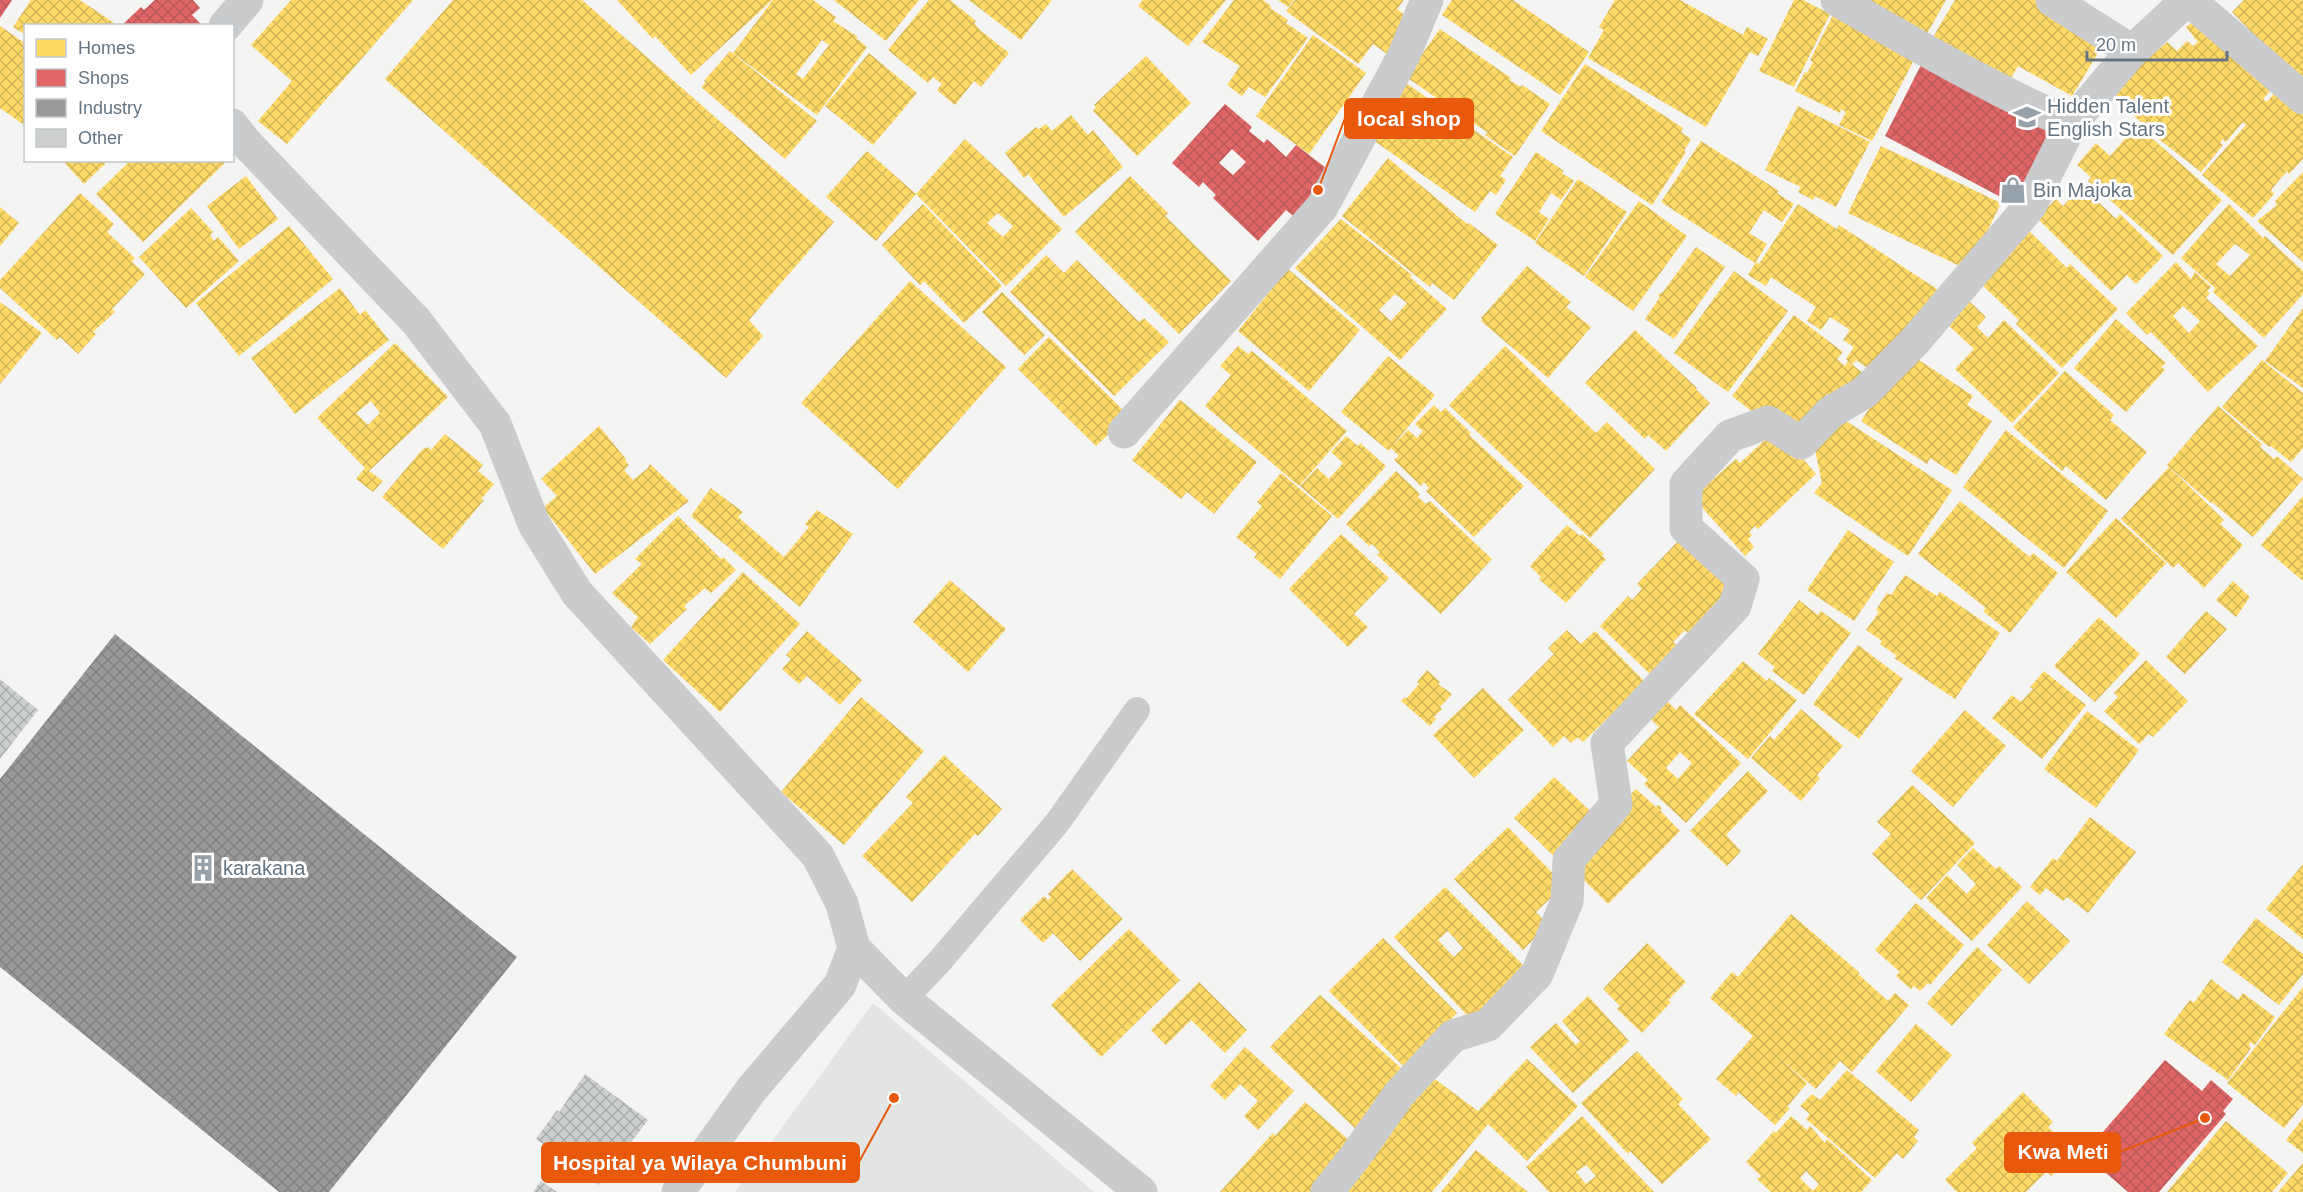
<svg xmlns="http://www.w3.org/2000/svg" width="2303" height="1192" font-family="Arial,sans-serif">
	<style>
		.built { fill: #e3e4e4 }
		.homes { fill: url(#homes-cross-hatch); fill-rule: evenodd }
		.shops { fill: url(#shops-cross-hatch); fill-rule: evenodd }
		.industry { fill: url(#industry-cross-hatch) }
		.building { fill: url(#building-cross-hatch) }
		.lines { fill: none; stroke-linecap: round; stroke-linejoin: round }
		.service { stroke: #cacbcc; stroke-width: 26 }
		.minor { stroke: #cacbcc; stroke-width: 33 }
		.labels { text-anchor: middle; stroke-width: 6; stroke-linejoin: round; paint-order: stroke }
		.poi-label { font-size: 20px; fill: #657481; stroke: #fff; text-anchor: start }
		.leader { fill: none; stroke: #e8590c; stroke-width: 2 }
		.callout-dot { fill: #e8590c; stroke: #fff; stroke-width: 2 }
		.callout { fill: #e8590c; stroke: #e8590c; stroke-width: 2 }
		.callout-label { font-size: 21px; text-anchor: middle; font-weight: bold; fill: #fff }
	</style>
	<defs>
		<pattern id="homes-cross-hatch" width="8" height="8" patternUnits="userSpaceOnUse" patternTransform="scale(1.5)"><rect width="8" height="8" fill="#ffd966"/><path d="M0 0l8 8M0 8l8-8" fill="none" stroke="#d2b559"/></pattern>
		<pattern id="shops-cross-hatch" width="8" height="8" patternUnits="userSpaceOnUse" patternTransform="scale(1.5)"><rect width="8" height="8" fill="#e06666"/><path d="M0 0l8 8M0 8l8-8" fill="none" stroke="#b95959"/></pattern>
		<pattern id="industry-cross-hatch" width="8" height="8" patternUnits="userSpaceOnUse" patternTransform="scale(1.5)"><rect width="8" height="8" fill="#999"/><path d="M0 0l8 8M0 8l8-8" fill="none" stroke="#808182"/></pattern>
		<pattern id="building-cross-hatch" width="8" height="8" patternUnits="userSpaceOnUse" patternTransform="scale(1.5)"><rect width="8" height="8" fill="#cdcfcf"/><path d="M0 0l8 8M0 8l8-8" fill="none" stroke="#aaadad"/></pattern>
	</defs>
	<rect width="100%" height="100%" fill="#f4f4f3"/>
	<path class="built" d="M873 1003 1094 1192H735Z"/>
	<path class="homes" d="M31 0H80L114 23 112 26H26V35L13 27Z
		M291 0H413L287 144 258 121 292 81 251 45Z
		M453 0H582L834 222 749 320 763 336 726 378 385 79Z
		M617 0H772L691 75 655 36 653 39Z
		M773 0H813L836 17 833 21 858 37 856 38 867 47 817 115 733 53ZM822 40 829 45 803 79 796 74Z
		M834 0H919L886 41Z
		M929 0H950L976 21 974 23 980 30 1009 53 981 87 974 81 955 105 937 90 942 84 933 77 928 83 888 50Z
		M969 0H1052L1021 40Z
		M1143 0H1226L1188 46 1138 6Z
		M1234 0H1263L1271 6 1270 8 1288 20 1286 23 1308 38 1265 97 1249 87 1242 96 1227 85 1240 66 1202 42Z
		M1278 0H1294L1288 7Z
		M1295 0H1404L1397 9 1412 21 1387 54 1373 44 1358 64 1286 11Z
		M1452 0H1513L1589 52 1560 95 1442 15Z
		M1615 0H1680L1743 35 1747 27 1768 39 1758 56 1750 52 1706 127 1588 58 1604 30 1599 27Z
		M1794 0H1803L1830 14 1794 87 1759 71Z
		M1856 0H1946L1924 39Z
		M1955 0H2035L2104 43 2072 96 2018 66 2005 88 1930 42Z
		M2244 0H2303V85L2232 12Z
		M1834 13 1916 56 1872 141 1839 125 1846 112 1841 109 1840 113 1795 91 1805 72 1807 73 1813 62 1810 60Z
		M2202 16 2277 83 2263 99 2267 102 2280 86 2303 106V159L2289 174 2287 171 2271 190 2274 194 2253 218 2202 175 2246 125 2243 122 2226 142 2223 139 2220 143 2223 145 2201 172 2147 130 2149 128 2107 95 2167 42 2177 51 2187 41 2193 46 2198 42 2186 27Z
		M0 26 26 44V122L24 125 0 108Z
		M1440 29 1511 78 1509 80 1521 87 1522 85 1550 104 1515 156 1485 135 1488 133 1406 77Z
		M1313 35 1366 73 1309 154 1256 116Z
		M730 51 817 121 785 159 701 87 706 82 704 81Z
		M869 53 917 93 873 145 825 106Z
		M1146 56 1191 103 1137 156 1093 111 1096 107 1094 105Z
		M1585 64 1683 128 1681 132 1691 139 1684 151 1686 152 1652 205 1541 131Z
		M1403 81 1513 157 1500 176 1506 180 1496 195 1490 191 1475 212 1366 135Z
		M1798 106 1870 142 1836 207 1815 196 1813 200 1798 192 1801 187 1765 170Z
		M1071 115 1088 135 1093 130 1123 167 1064 217 1028 174 1024 178 1005 153 1036 127 1039 129 1046 124 1052 131Z
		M2137 125 2222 200 2173 255 2088 181 2091 177 2077 165 2096 143 2110 156Z
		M965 139 1062 229 1006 286 916 194ZM998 213 1013 226 1003 237 987 223Z
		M1701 141 1779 191 1777 193 1794 204 1782 222 1764 210 1749 233 1767 244 1755 263 1661 202Z
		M1881 146 2001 203 1979 248 1964 268 1848 213Z
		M867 151 916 194 876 241 826 197Z
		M1536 152 1564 171 1562 173 1574 181 1561 200 1551 193 1539 212 1549 219 1535 241 1495 214Z
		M1388 158 1461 219 1468 224 1469 223 1498 245 1454 300 1432 283 1430 287 1342 216Z
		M62 160H109L84 184Z
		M131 160H228L143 242 96 194Z
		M2303 172V262L2257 221 2277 205 2275 201Z
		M246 176 278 219 239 249 207 206Z
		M1130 176 1168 213 1165 216 1231 281 1179 334 1075 232Z
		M1578 179 1627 212 1584 276 1535 243Z
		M2082 186 2116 219 2120 214 2163 256 2136 284 2127 275 2111 291 2037 218 2056 199 2063 206Z
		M80 193 114 224 107 232 135 258 132 262 145 274 112 309 115 312 93 332 96 334 78 354 60 337 57 340 0 288V280Z
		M1639 201 1687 236 1633 311 1585 277Z
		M923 204 1002 286 964 323 924 281 920 285 882 245Z
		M1798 204 1837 229 1839 225 1937 289 1892 358 1876 374 1856 360 1853 364 1849 362 1863 373 1839 404 1827 394 1813 411 1802 436 1758 416 1732 396 1794 315 1843 352 1837 359 1845 366 1848 361 1846 359 1854 347 1843 340 1850 330 1830 317 1821 330 1807 321 1816 307 1771 277 1766 286 1748 275 1756 262 1759 264Z
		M2229 204 2263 238 2265 236 2303 271V294L2264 338 2213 292 2215 288 2181 258ZM2235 244 2250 255 2230 276 2216 264Z
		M0 207 19 223 0 246Z
		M191 208 213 232 210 235 214 241 218 237 239 261 186 308 139 257Z
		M1341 219 1412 275 1410 277 1447 309 1400 360 1295 268ZM1395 294 1407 303 1391 321 1379 310Z
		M289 226 333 279 239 356 196 303Z
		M2026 228 2067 268 2070 264 2118 309 2062 368 2016 324 2019 320 1977 280Z
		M1696 247 1725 267 1674 339 1645 319 1660 297 1658 295 1663 292Z
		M1046 255 1064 273 1077 260 1139 322 1144 318 1169 342 1114 396 1010 292Z
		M2176 262 2191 279 2195 272 2211 287 2207 291 2210 293 2206 298 2258 346 2208 392 2151 332 2147 335 2126 313ZM2183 306 2200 321 2189 333 2173 316Z
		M1527 266 1571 302 1566 307 1591 327 1548 378 1481 321 1483 320 1481 318Z
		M1288 269 1360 330 1309 391 1238 331Z
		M1734 271 1788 311 1728 392 1674 353Z
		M910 281 1006 367 898 489 801 403Z
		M340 288 360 315 365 310 389 340 295 414 251 358Z
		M1002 292 1045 335 1024 355 982 312Z
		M1969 301 1986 317 1977 327 1988 338 2004 320 2059 373 2012 423 1955 369 1974 349 1947 324Z
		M0 302 42 333 0 384Z
		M2303 308V388L2265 361Z
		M2116 319 2166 363 2161 367 2165 370 2126 412 2074 368Z
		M1635 330 1697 388 1696 389 1710 403 1666 451 1648 435 1645 439 1585 383Z
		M1049 337 1128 415 1096 446 1018 369Z
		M395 343 448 397 369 471 383 481 373 492 356 479 365 468 317 418ZM371 401 380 413 368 425 356 413Z
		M1238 346 1248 354 1252 351 1347 431 1299 486 1205 406 1231 375 1220 366Z
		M1505 346 1596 433 1607 422 1655 469 1590 538 1449 405Z
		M1907 352 1973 396 1967 405 1992 421 1956 475 1930 458 1927 464 1861 421Z
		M1388 356 1435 395 1393 445 1408 430 1417 438 1423 431 1415 424 1434 405 1441 412 1445 408 1471 433 1469 435 1524 486 1474 537 1426 491 1429 488 1424 482 1421 486 1394 460 1399 456 1391 448 1389 451 1341 412Z
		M2262 360 2303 393V448L2291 462 2271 446 2269 447 2222 407Z
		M2065 371 2114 415 2110 420 2147 452 2106 500 2066 466 2062 471 2013 427Z
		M1180 400 1257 462 1214 514 1187 492 1181 499 1132 460Z
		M2218 406 2262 444 2260 447 2274 459 2277 456 2303 479 2253 537 2212 502 2211 503 2167 465Z
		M1837 415 1952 490 1908 556 1814 493 1822 483 1814 445Z
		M599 426 626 459 625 460 629 465 624 470 633 480 647 469 650 464 689 501 595 574 543 508 557 496 541 479Z
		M1777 429 1816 474 1758 529 1755 526 1749 532 1752 535 1748 539 1754 547 1745 556 1693 497 1736 459 1740 463Z
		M2006 430 2108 511 2064 568 1963 487Z
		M445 434 483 465 478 471 494 484 481 499 484 500 443 549 382 497 422 450 427 447 431 450Z
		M1346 436 1358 446 1360 443 1386 466 1338 519 1300 486 1317 468 1329 479 1343 463 1331 452Z
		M2169 467 2224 520 2220 524 2243 545 2204 588 2178 563 2173 568 2121 519Z
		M1396 471 1420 494 1418 497 1426 504 1430 501 1492 559 1441 614 1377 555 1380 552 1372 544 1369 546 1346 524Z
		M1281 473 1332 516 1280 579 1254 557 1257 554 1236 537 1262 506 1257 502Z
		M711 488 743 512 738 517 784 557 809 527 805 524 817 510 853 534 800 607 691 516Z
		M2303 496V581L2261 545Z
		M1960 501 2030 557 2033 553 2058 573 2010 633 1983 611 1986 608 1918 554Z
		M678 516 721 559 723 557 736 570 711 593 705 588 684 606 687 609 650 644 631 627 638 617 612 593 642 564 635 559Z
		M2116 518 2166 563 2116 618 2066 572Z
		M1567 525 1580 536 1582 534 1604 554 1602 556 1606 559 1566 603 1539 579 1541 577 1530 566Z
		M1848 530 1894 562 1854 621 1807 590Z
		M1341 534 1389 578 1354 614 1368 627 1348 647 1289 589Z
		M1682 537 1735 586 1689 634 1685 630 1673 642 1677 645 1650 674 1600 626 1628 596 1632 600 1642 589 1637 584Z
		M743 572 800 624 720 712 663 660Z
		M1905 575 1937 596 1940 592 2000 633 1955 699 1894 658 1897 656 1880 644 1882 641 1866 630 1879 612 1876 610 1887 593 1891 595Z
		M950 580 1006 629 968 672 913 622Z
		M2233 581 2250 597 2236 617 2216 600Z
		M1799 600 1818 615 1821 611 1851 633 1804 695 1772 671 1775 667 1758 654Z
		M2206 611 2227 629 2185 674 2166 657Z
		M2099 617 2140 654 2095 702 2054 666Z
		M1567 630 1581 644 1595 631 1645 682 1583 742 1578 737 1571 743 1564 736 1553 747 1508 700 1554 654 1548 648Z
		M807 631 862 680 840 705 807 676 799 684 782 669 791 659 786 655Z
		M1858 645 1903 679 1859 739 1813 704Z
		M2146 660 2188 701 2153 737 2149 734 2139 744 2104 711 2118 697 2114 693Z
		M1743 661 1767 681 1769 678 1797 700 1748 759 1694 714Z
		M1427 670 1440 682 1438 684 1452 694 1440 707 1442 709 1434 717 1436 719 1430 726 1401 701 1405 697 1406 699 1419 684 1417 682Z
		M2044 671 2086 705 2042 759 1992 718 2012 695 2021 702 2033 689 2030 687Z
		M1483 688 1524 730 1474 778 1433 735Z
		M861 697 924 751 844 845 781 792Z
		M1666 700 1676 710 1680 705 1741 763 1686 823 1644 784 1648 780 1627 761 1659 727 1649 718ZM1680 752 1692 763 1678 779 1666 768Z
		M1801 709 1843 746 1817 775 1820 778 1801 801 1751 758 1770 736 1774 740Z
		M1965 710 2006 746 1953 807 1911 771Z
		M2087 711 2139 750 2096 808 2044 769Z
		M944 755 1002 809 978 836 975 834 912 902 862 856 913 803 906 797Z
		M1748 771 1768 791 1726 835 1741 851 1727 866 1690 831Z
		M1554 777 1600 820 1560 862 1514 818Z
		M1912 785 1975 843 1921 900 1872 854 1891 834 1877 822Z
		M1636 789 1656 807 1658 805 1662 808 1660 810 1680 831 1608 904 1571 867 1623 802Z
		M2090 817 2136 852 2088 913 2067 897 2063 901 2046 888 2040 895 2030 887 2053 858 2057 861Z
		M1508 827 1564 885 1536 912 1548 925 1523 950 1454 879Z
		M1973 848 1996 869 1999 866 2022 887 1972 941 1926 898 1947 875 1967 894 1976 884 1957 865Z
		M2303 864V939L2266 909Z
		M1072 869 1123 919 1080 961 1053 933 1043 943 1020 920 1044 896 1048 900 1051 897 1048 894Z
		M1445 887 1531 973 1477 1026 1394 937ZM1448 931 1463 948 1454 957 1438 940Z
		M2027 901 2070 941 2029 984 1987 945Z
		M1916 903 1964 945 1930 985 1928 983 1920 991 1914 986 1911 989 1896 976 1900 972 1875 950Z
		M1791 914 1860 973 1858 974 1888 1001 1895 993 1909 1005 1852 1072 1840 1061 1816 1089 1779 1058 1807 1083 1787 1107 1790 1108 1775 1125 1738 1092 1736 1096 1716 1079 1753 1036 1710 998 1732 972 1738 977Z
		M2256 918 2303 954V974L2279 1005 2222 962Z
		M1129 929 1180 980 1101 1057 1051 1005Z
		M1383 938 1457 1013 1404 1067 1329 991Z
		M1647 943 1686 982 1668 1000 1671 1002 1642 1033 1617 1009 1620 1006 1603 989Z
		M1977 947 2002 970 1952 1026 1927 1003Z
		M2211 979 2238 1000 2243 993 2275 1017 2255 1045 2250 1042 2249 1045 2251 1048 2228 1080 2164 1034 2190 1000 2194 1003Z
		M1199 982 1247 1030 1225 1053 1191 1020 1166 1045 1151 1030Z
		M2303 987V1104L2284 1128 2227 1083Z
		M1320 995 1412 1078 1361 1134 1270 1047Z
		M1588 996 1629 1041 1573 1093 1530 1047 1556 1023 1576 1045 1580 1041 1562 1021Z
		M1916 1024 1952 1055 1911 1102 1876 1071Z
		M1245 1047 1294 1091 1258 1130 1244 1116 1258 1101 1240 1084 1225 1100 1210 1086Z
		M1637 1051 1683 1099 1678 1104 1711 1139 1662 1184 1630 1151 1628 1154 1581 1103Z
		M1527 1059 1578 1106 1527 1161 1488 1124 1432 1192H1331L1424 1071 1478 1111Z
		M1847 1070 1919 1130 1914 1137 1918 1141 1903 1159 1897 1153 1875 1178 1806 1119 1810 1114 1800 1106 1812 1094 1820 1100Z
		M2023 1092 2053 1122 2048 1127 2074 1153 2051 1176 2047 1171 2026 1192H1957L1945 1180 1977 1148 1972 1143Z
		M1305 1102 1358 1148 1322 1192H1220L1273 1133 1275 1136Z
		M1582 1116 1654 1192H1549L1526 1167ZM1586 1165 1596 1176 1586 1184 1576 1172Z
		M1791 1116 1807 1130 1810 1126 1825 1143 1827 1139 1872 1180 1861 1192H1771L1757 1179 1761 1176 1746 1162 1774 1131 1776 1133ZM1806 1171 1819 1184 1813 1191 1800 1178Z
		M2303 1118V1153L2286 1140Z
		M2226 1121 2288 1173 2272 1192H2167Z
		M1476 1150 1528 1192H1441Z
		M2303 1163V1192H2278Z"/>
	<path class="shops" d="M0 0H12L0 18Z
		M155 0H193L200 8 192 15 201 24 121 26 141 7 144 10Z
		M1924 59 2055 127 2014 204 1885 136Z
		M1225 104 1252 127 1249 131 1264 143 1267 139 1286 157 1296 145 1326 168 1301 222 1286 210 1258 241 1213 198 1216 195 1203 182 1199 187 1172 163ZM1232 149 1246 162 1233 175 1219 163Z
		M2165 1060 2202 1091 2211 1080 2233 1099 2223 1111 2226 1114 2159 1192H2128L2084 1154Z"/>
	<path class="industry" d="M115 634 517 957 329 1192H279L0 967V779Z"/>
	<path class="building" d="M0 679 38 710 0 759Z
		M585 1074 648 1120 599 1185 536 1139 557 1110 559 1112Z
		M541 1181 557 1192H533Z"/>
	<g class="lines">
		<path class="service" d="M904 999 939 962 1057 823 1137 710"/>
		<path class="minor" d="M1837 0C1914 44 1990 88 2071 124
			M2052 0 2132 51
			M2189 0 2303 98
			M225 26 247 0
			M232 125 247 144 416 321 495 424 534 524 577 593 818 856 842 904 854 948 840 985 751 1090 678 1192
			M1124 432 1322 207 1404 55 1427 0
			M854 948 904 999 1141 1192
			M1327 1192 1354 1158 1400 1093 1453 1036 1488 1025 1537 974 1567 901 1569 860 1616 804 1607 743 1735 606 1743 579 1686 528V484L1730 436 1768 422 1801 443 1831 412 1865 392 1915 341 2030 206 2071 124 2132 51 2187 0"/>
	</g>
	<defs>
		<symbol id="school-bare" viewBox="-9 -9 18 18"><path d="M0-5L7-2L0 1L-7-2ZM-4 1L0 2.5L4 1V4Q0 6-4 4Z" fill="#97a1a9" stroke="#fff" stroke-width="2.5" paint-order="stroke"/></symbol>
		<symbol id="shop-bare" viewBox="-9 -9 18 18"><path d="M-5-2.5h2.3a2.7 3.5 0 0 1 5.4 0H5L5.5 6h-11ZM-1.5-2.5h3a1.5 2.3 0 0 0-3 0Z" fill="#97a1a9" stroke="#fff" stroke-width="2.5" paint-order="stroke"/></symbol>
		<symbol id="building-bare" viewBox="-9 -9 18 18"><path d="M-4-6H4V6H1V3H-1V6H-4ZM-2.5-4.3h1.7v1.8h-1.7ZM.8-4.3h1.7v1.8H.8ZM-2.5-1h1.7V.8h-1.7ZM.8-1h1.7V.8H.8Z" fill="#97a1a9" stroke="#fff" stroke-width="2.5" paint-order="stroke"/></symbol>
	</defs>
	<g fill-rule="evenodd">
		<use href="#school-bare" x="2008" y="98" width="38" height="38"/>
		<use href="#shop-bare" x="1994" y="171" width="38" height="38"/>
		<use href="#building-bare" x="184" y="849" width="38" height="38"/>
	</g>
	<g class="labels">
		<g class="poi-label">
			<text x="2047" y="113">Hidden Talent<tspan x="2047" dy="23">English Stars</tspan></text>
			<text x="2033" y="197">Bin Majoka</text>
			<text x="223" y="875">karakana</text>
		</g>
	</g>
	<path class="leader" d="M1318 190L1345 118M2205 1118L2120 1152M894 1098L859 1162"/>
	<g class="callout-dot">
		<circle cx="1318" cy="190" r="6"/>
		<circle cx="2205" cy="1118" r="6"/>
		<circle cx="894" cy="1098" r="6"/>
	</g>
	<g class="callout">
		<rect x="1345" y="99" width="128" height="39" rx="6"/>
		<rect x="2005" y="1133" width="115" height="39" rx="6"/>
		<rect x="542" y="1143" width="317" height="39" rx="6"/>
	</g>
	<g class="callout-label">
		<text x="1409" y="126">local shop</text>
		<text x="2063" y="1159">Kwa Meti</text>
		<text x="700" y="1170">Hospital ya Wilaya Chumbuni</text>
	</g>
	<rect x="24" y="24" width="210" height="138" fill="#ffffff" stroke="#c1c7cd" stroke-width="1.5"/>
	<rect x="36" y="39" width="30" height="18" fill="#ffd966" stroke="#c1c7cd" stroke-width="1.5"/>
	<text x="78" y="54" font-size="18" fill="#657481">Homes</text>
	<rect x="36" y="69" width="30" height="18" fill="#e06666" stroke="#c1c7cd" stroke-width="1.5"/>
	<text x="78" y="84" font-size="18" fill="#657481">Shops</text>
	<rect x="36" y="99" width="30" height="18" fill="#999999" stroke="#c1c7cd" stroke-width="1.5"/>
	<text x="78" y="114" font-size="18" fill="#657481">Industry</text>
	<rect x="36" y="129" width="30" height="18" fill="#cdcfcf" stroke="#c1c7cd" stroke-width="1.5"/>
	<text x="78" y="144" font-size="18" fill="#657481">Other</text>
	<path d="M2087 51v9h140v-9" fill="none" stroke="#657481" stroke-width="3"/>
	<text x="2096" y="51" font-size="18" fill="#657481" stroke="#ffffff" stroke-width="4.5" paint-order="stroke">20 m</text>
</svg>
